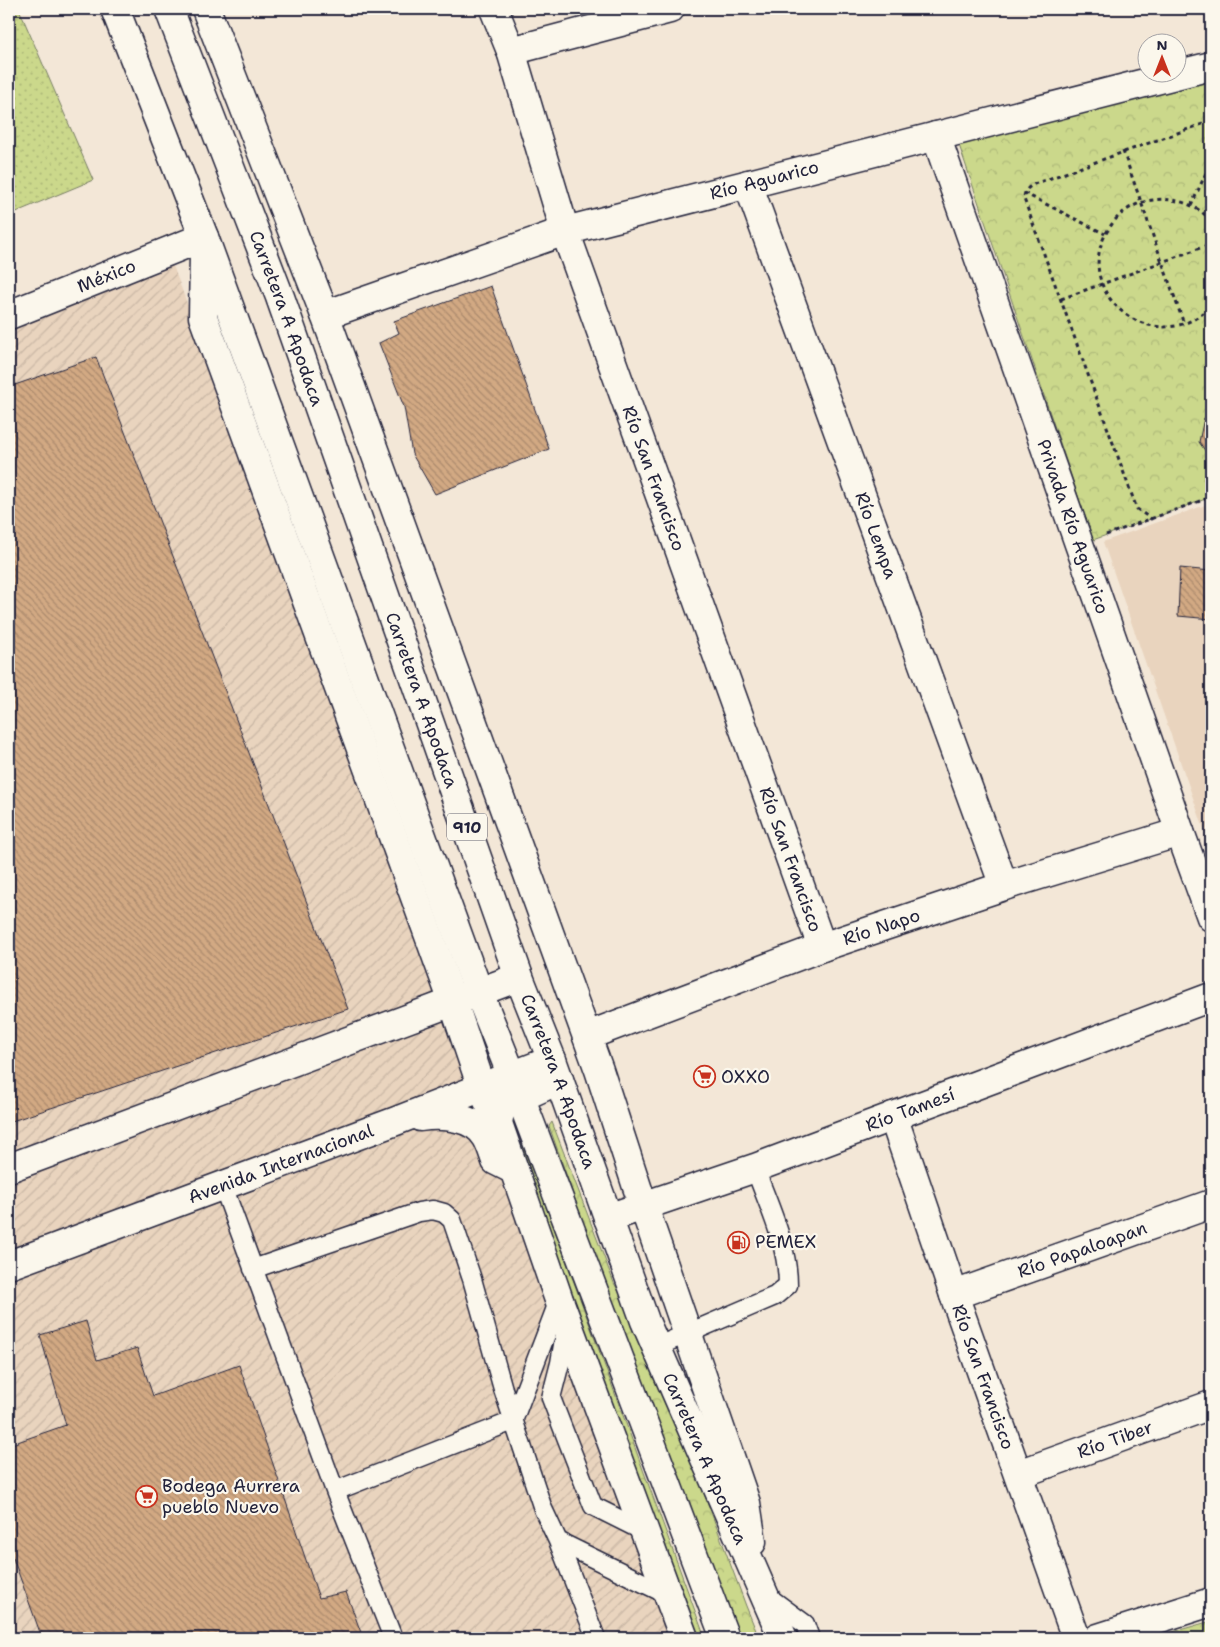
<svg xmlns="http://www.w3.org/2000/svg" width="1220" height="1647" font-family="'Shantell Sans',sans-serif">
	<style>
		.built { fill: #e9d4be }
		.industrial { fill: url(#industrial-furrows) }
		.grass { fill: url(#grass-dots); stroke: #767d63 }
		.park { fill: url(#park-crowns); stroke: #767d63 }
		.building { fill: url(#building-back-hatch); stroke: #22223b }
		.lines { fill: none; stroke-linecap: round; stroke-linejoin: round }
		.lane-casing { stroke: #22223b; stroke-width: 21 }
		.street-casing { stroke: #22223b; stroke-width: 31 }
		.secondary-casing { stroke: #22223b; stroke-width: 31 }
		.primary-casing { stroke: #22223b; stroke-width: 31 }
		.path { stroke: #22223b; stroke-width: 3; stroke-dasharray: 4 4; stroke-linecap: butt }
		.lane { stroke: #fbf7ec; stroke-width: 18 }
		.street { stroke: #fbf7ec; stroke-width: 28 }
		.secondary { stroke: #fbf7ec; stroke-width: 28 }
		.primary { stroke: #fbf7ec; stroke-width: 28 }
		.labels { text-anchor: middle; stroke-width: 4.5; stroke-linejoin: round; paint-order: stroke }
		.shield { fill: #fbf7ec; stroke: #636270; stroke-width: 1 }
		.shield-label { font-size: 16px; font-weight: bold; fill: #22223b }
		.street-label { font-size: 18px; fill: #22223b; stroke: #fbf7ec }
		.poi-label { font-size: 18px; fill: #22223b; stroke: #fbf7ec; text-anchor: start }
	</style>
	<defs>
		<pattern id="industrial-furrows" width="10" height="10" patternUnits="userSpaceOnUse" patternTransform="scale(1.25)"><rect width="10" height="10" fill="#e9d4be"/><path d="M-1 1l2-2M0 10L10 0M9 11l2-2" fill="none" stroke="#c8b6a4"/></pattern>
		<pattern id="grass-dots" width="8" height="8" patternUnits="userSpaceOnUse" patternTransform="scale(1.25)"><rect width="8" height="8" fill="#cbd88b"/><path d="M2 2h.1M6 6h.1" fill="none" stroke="#aeb979" stroke-width="1.8" stroke-linecap="round"/></pattern>
		<pattern id="park-crowns" width="20" height="18" patternUnits="userSpaceOnUse" patternTransform="scale(1.25)"><rect width="20" height="18" fill="#cbd88b"/><path d="M2 6a3 3 0 1 1 6 0M12 15a3 3 0 1 1 6 0" fill="none" stroke="#aeb979"/></pattern>
		<pattern id="building-back-hatch" width="6" height="6" patternUnits="userSpaceOnUse" patternTransform="scale(1.25)"><rect width="6" height="6" fill="#d2a983"/><path d="M-1 5l2 2M0 0l6 6M5-1l2 2" fill="none" stroke="#aa896c"/></pattern>
	</defs>
	<rect width="100%" height="100%" fill="#f3e7d7"/>
	<filter id="ink" filterUnits="userSpaceOnUse"><feTurbulence type="fractalNoise" baseFrequency=".02" numOctaves="2"/><feDisplacementMap in="SourceGraphic" scale="10" xChannelSelector="R" yChannelSelector="G"/><feConvolveMatrix kernelMatrix="1 2 1 2 8 2 1 2 1" color-interpolation-filters="sRGB"/></filter>
	<g filter="url(#ink)">
		<path class="built" d="M1211 503V849L1103 542Z"/>
		<path class="industrial" d="M169 255 685 1638H9V322Z"/>
		<path class="grass" d="M9 9H19L93 180 9 215Z"/>
		<path class="park" d="M1211 77V497L1093 540 959 145Z
			M552 1122 614 1283 648 1343 746 1606 759 1638H738L660 1439 549 1126Z
			M522 1141 705 1638H695L519 1148Z
			M1211 1621V1638H1152Z"/>
		<path class="building" d="M491 286 549 449 435 494 412 454 404 407 379 343 399 333 394 321Z
			M96 357 348 1009 9 1122V387Z
			M1211 415V457L1209 456 1199 442 1204 418Z
			M1180 568 1211 571V619L1178 616Z
			M86 1321 97 1360 137 1348 153 1396 239 1365 319 1598 346 1592 363 1638H42L9 1547V1445L66 1425 40 1335Z"/>
		<g class="lines">
			<defs>
				<path id="lane" d="M223 1186 335 1491 393 1638
					M253 1269 419 1212 433 1210 444 1213 452 1220 472 1279 503 1389 543 1509 558 1541 596 1638
					M566 1327 560 1363 551 1398 593 1506 645 1532
					M656 1347 775 1296 788 1285C788 1244 768 1205 755 1168
					M335 1491 513 1421 559 1300
					M558 1541 668 1595
					M767 1596 805 1624 810 1638"/>
				<g id="street">
					<path id="s1" d="M494 9 511 51 565 231 822 947"/>
					<path d="M511 51 670 9"/>
					<path id="s2" d="M936 136 1180 832 1211 917"/>
					<path id="s3" d="M748 184 1004 886"/>
					<path id="s4" d="M9 315 204 237"/>
					<path id="s5" d="M325 315 565 231 1211 66"/>
					<path id="s6" d="M587 1036 822 947 1004 886 1180 832"/>
					<path id="s7" d="M893 1116 954 1295 1076 1638"/>
					<path d="M420 1117C443 1114 475 1116 487 1138 491 1145 493 1153 496 1161L514 1170"/>
					<path id="s8" d="M608 1218 755 1168 1211 997"/>
					<path id="s9" d="M9 1265 396 1121 552 1060"/>
					<path id="s10" d="M954 1295 1211 1204"/>
					<path id="s11" d="M1019 1474 1211 1405"/>
					<path d="M1098 1638 1211 1602"/>
				</g>
				<path id="secondary" d="M9 1168 519 977"/>
				<g id="primary">
					<path d="M115 9 204 237 479 993 520 1096 725 1638"/>
					<path id="s12" d="M169 9 280 297 519 977 552 1060 645 1321 783 1638"/>
					<path d="M206 9 325 315 599 1070 637 1187 746 1503 752 1542"/>
					<path d="M204 253 203 317 375 787 453 1002 482 1088 498 1123"/>
					<path d="M559 1080 506 1104 500 1112 498 1123 559 1300 684 1638"/>
				</g>
			</defs>
			<use href="#lane" class="lane-casing"/>
			<use href="#street" class="street-casing"/>
			<use href="#secondary" class="secondary-casing"/>
			<use href="#primary" class="primary-casing"/>
			<path class="path" d="M1123 151 1184 324
				M1024 193 1105 234
				M1191 206 1211 162
				M1211 221C1197 204 1174 197 1153 200 1137 202 1121 211 1112 224 1063 290 1155 364 1211 306
				M1061 299 1211 244
				M1153 518 1151 519 1137 509 1024 199C1024 191 1027 188 1034 184L1211 121
				M1106 535 1211 497"/>
			<use href="#lane" class="lane"/>
			<use href="#street" class="street"/>
			<use href="#secondary" class="secondary"/>
			<use href="#primary" class="primary"/>
		</g>
	</g>
	<defs>
		<symbol id="supermarket-ring" viewBox="-11 -11 22 22"><circle r="9.5" fill="#fbf7ec" stroke="#c8321e" stroke-width="1.5"/><path d="M-6-5.5h2.5l.6 2H6L4.5 2H-2.5L-4.4-4H-6ZM-1.5 3.2a1.3 1.3 0 1 0 .1 0ZM3 3.2a1.3 1.3 0 1 0 .1 0Z" fill="#c8321e"/></symbol>
		<symbol id="fuel-ring" viewBox="-11 -11 22 22"><circle r="9.5" fill="#fbf7ec" stroke="#c8321e" stroke-width="1.5"/><path d="M-5.5-6h7V0h2V4h1.3V-2.5L3-4.5l.8-.8L6-3V5H2.5V1h-1V6h-7ZM-4.2-4.7v3.2H.2V-4.7Z" fill="#c8321e"/></symbol>
	</defs>
	<g fill-rule="evenodd">
		<use href="#supermarket-ring" x="692" y="1064" width="25" height="25"/>
		<use href="#fuel-ring" x="726" y="1230" width="25" height="25"/>
		<use href="#supermarket-ring" x="134" y="1484" width="25" height="25"/>
	</g>
	<g class="labels">
		<rect class="shield" x="447" y="813.5" width="40" height="27" rx="4"/>
		<g class="shield-label">
			<text x="467" y="833">910</text>
		</g>
		<g class="street-label">
			<text dy="6" stroke="none"><textPath href="#s5" startOffset="460">Río Aguarico</textPath></text>
			<text dy="6" stroke="none"><textPath href="#s4" startOffset="105">México</textPath></text>
			<text dy="6" stroke="none"><textPath href="#s12" startOffset="331">Carretera A Apodaca</textPath></text>
			<text dy="6" stroke="none"><textPath href="#s1" startOffset="496">Río San Francisco</textPath></text>
			<text dy="6" stroke="none"><textPath href="#s2" startOffset="414">Privada Río Aguarico</textPath></text>
			<text dy="6" stroke="none"><textPath href="#s3" startOffset="374">Río Lempa</textPath></text>
			<text dy="6" stroke="none"><textPath href="#s12" startOffset="736">Carretera A Apodaca</textPath></text>
			<text dy="6" stroke="none"><textPath href="#s1" startOffset="901">Río San Francisco</textPath></text>
			<text dy="6" stroke="none"><textPath href="#s6" startOffset="314">Río Napo</textPath></text>
			<text dy="6" stroke="none"><textPath href="#s12" startOffset="1141">Carretera A Apodaca</textPath></text>
			<text dy="6" stroke="none"><textPath href="#s8" startOffset="321">Río Tamesí</textPath></text>
			<text dy="6" stroke="none"><textPath href="#s9" startOffset="290">Avenida Internacional</textPath></text>
			<text dy="6" stroke="none"><textPath href="#s10" startOffset="136">Río Papaloapan</textPath></text>
			<text dy="6" stroke="none"><textPath href="#s7" startOffset="276">Río San Francisco</textPath></text>
			<text dy="6" stroke="none"><textPath href="#s11" startOffset="102">Río Tiber</textPath></text>
			<text dy="6" stroke="none"><textPath href="#s12" startOffset="1546">Carretera A Apodaca</textPath></text>
		</g>
		<g class="poi-label">
			<text x="721" y="1083">OXXO</text>
			<text x="755" y="1248">PEMEX</text>
			<text x="162" y="1492">Bodega Aurrera<tspan x="162" dy="21">pueblo Nuevo</tspan></text>
		</g>
	</g>
	<rect width="1220" height="1647" fill="none" stroke="#fbf7ec" stroke-width="30"/>
	<rect x="15" y="15" width="1190" height="1617" fill="none" stroke="#22223b" stroke-width="2" filter="url(#ink)"/>
	<g transform="translate(1162 58)"><circle r="24" fill="#fbf7ec" stroke="#a4a2a5"/>
	<path d="M0-4L9 19L0 12L-9 19Z" fill="#c8321e"/>
	<text y="-8" font-size="14" font-weight="bold" text-anchor="middle" fill="#22223b">N</text>
	</g>
</svg>
